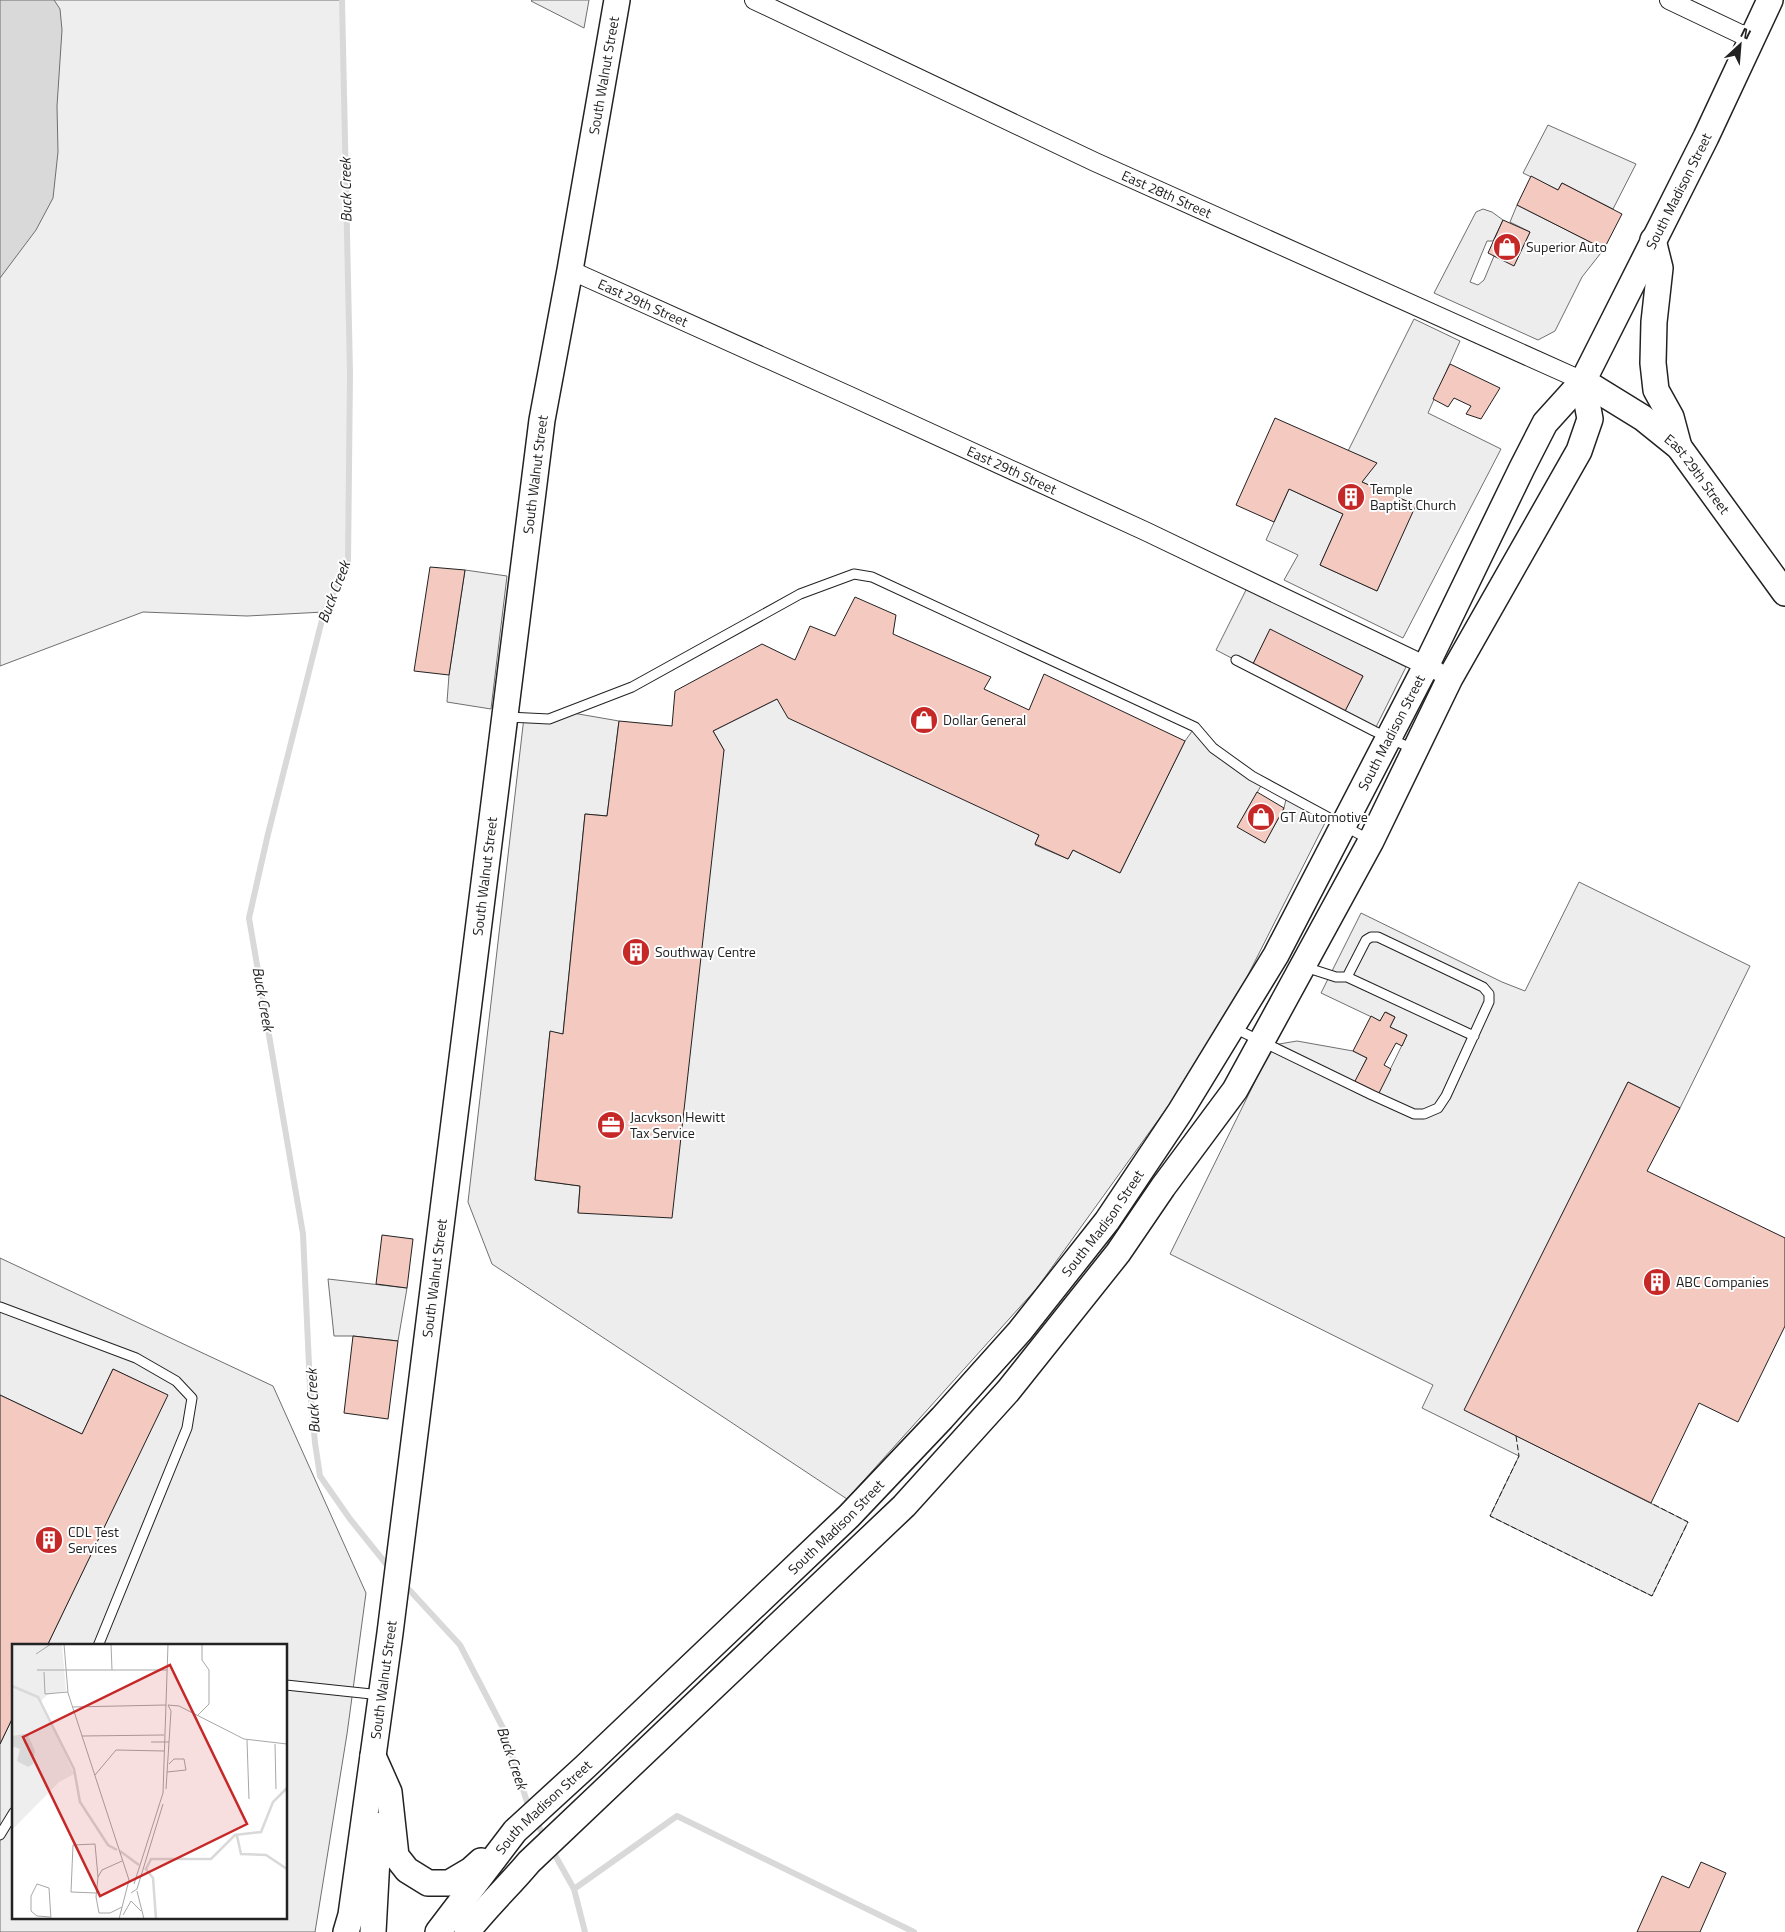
<svg xmlns="http://www.w3.org/2000/svg" width="1785" height="1932" font-family="'Titillium Web',sans-serif">
	<style>
		.green { fill: #eee; stroke: #6f6f6f }
		.parking { fill: #ededed; stroke: #6f6f6f }
		.water { fill: #d9d9d9; stroke: #6f6f6f }
		.lines { fill: none; stroke-linecap: round; stroke-linejoin: round }
		.stream { stroke: #d9d9d9; stroke-width: 6 }
		.building { fill: #f3c9c0; stroke: #222 }
		.service-casing { stroke: #222; stroke-width: 11 }
		.minor-casing { stroke: #222; stroke-width: 20 }
		.secondary-casing { stroke: #222; stroke-width: 28 }
		.service { stroke: #fff; stroke-width: 9 }
		.minor { stroke: #fff; stroke-width: 18 }
		.secondary { stroke: #fff; stroke-width: 25 }
		.fence { stroke: #222; stroke-width: 1; stroke-dasharray: 6 2.5; stroke-linecap: butt }
		.labels { text-anchor: middle; stroke-width: 4; stroke-linejoin: round; paint-order: stroke }
		.street-label { font-size: 14px; fill: #222; stroke: #fff }
		.poi-label { font-size: 14px; fill: #222; stroke: #fff; text-anchor: start }
		.water-label { font-size: 15px; font-style: italic; fill: #222; stroke: #fff }
		.inset-river { fill: none; stroke: #d9d9d9; stroke-width: 2.5 }
		.inset-road { fill: none; stroke: #a7a7a7; stroke-width: 1 }
		.view { fill: #c62828; fill-opacity: 0.15; stroke: #c62828; stroke-width: 2.5 }
		.inset-edge { fill: none; stroke: #222; stroke-width: 2.5 }
	</style>
	<rect width="100%" height="100%" fill="#fff"/>
	<path class="green" d="M0 0H342L350 356 348 563 324 612 247 616 143 612 0 666Z"/>
	<path class="parking" d="M532 0H589L584 28 531 1Z
		M1548 125 1636 164 1613 209 1562 183 1558 190 1523 173Z
		M1517 205 1604 249 1582 277 1555 331 1538 340 1434 293 1476 212 1483 209 1492 212 1503 220 1493 241H1487L1470 282 1478 285 1484 280 1494 256 1514 265 1530 232 1510 222Z
		M1414 319 1460 341 1428 413 1501 449 1403 638 1284 580 1298 555 1266 540 1289 489 1343 514 1320 565 1377 591 1415 506 1362 482 1376 463 1348 451Z
		M465 570 507 576 491 709 447 702 449 675Z
		M1247 588 1406 667 1374 731 1343 715 1363 676 1270 630 1251 668 1216 650Z
		M777 699 1039 835 1035 845 1068 859 1073 850 1120 873 1185 741 1195 727 1263 782 1238 827 1265 842 1284 808 1287 795 1328 817 1247 977 1169 1105 1037 1288 847 1499 492 1264 468 1202 524 717 549 719 567 712 619 721 607 816 585 814 563 1034 550 1032 535 1180 580 1186 578 1212 724 750 713 731Z
		M1579 882 1750 966 1680 1108 1628 1082 1465 1410 1688 1522 1652 1596 1490 1516 1519 1456 1422 1408 1433 1385 1170 1254 1273 1045 1297 1041 1353 1051 1367 1058 1355 1083 1378 1094 1407 1035 1390 1027 1395 1017 1386 1012 1380 1021 1321 993 1361 913 1502 982 1525 991Z
		M0 1258 273 1386 366 1593 347 1734 315 1932H0V1744L14 1715V1918H286V1646H47L167 1395 113 1369 82 1434 0 1395Z
		M328 1279 407 1288 398 1341 353 1336H334Z"/>
	<path class="water" d="M0 0H54L60 9 62 30 57 106 58 152 53 198 36 230 0 278Z"/>
	<g class="lines">
		<path class="stream" d="M342 0 350 373 348 563 324 612 268 834 249 918 303 1234 310 1387 315 1443 320 1476 350 1519 391 1570
			M403 1583 460 1645 503 1728 530 1811
			M535 1820 546 1839
			M551 1848 574 1889 585 1932
			M574 1889 677 1816 914 1932"/>
	</g>
	<path class="building" d="M1531 176 1558 190 1562 183 1622 214 1604 249 1517 205Z
		M1503 220 1530 232 1514 266 1488 253Z
		M1450 364 1500 388 1481 419 1466 414 1471 406 1454 398 1448 407 1433 399Z
		M1275 418 1377 463 1362 482 1416 505 1377 591 1320 565 1343 514 1289 489 1274 522 1236 505Z
		M430 567 465 570 449 675 414 671Z
		M855 597 896 615 893 634 991 677 984 689 1029 710 1044 674 1185 741 1120 873 1073 850 1068 859 1035 844 1039 835 788 718 777 699 713 731 724 750 672 1218 578 1213 580 1186 535 1180 550 1031 563 1034 585 814 607 816 619 721 672 726 675 691 762 644 795 660 810 626 835 636Z
		M1270 629 1363 676 1343 715 1251 668Z
		M1257 792 1284 808 1265 843 1237 827Z
		M1385 1012 1395 1017 1390 1027 1407 1035 1402 1046 1396 1043 1384 1065 1391 1069 1378 1095 1354 1083 1367 1058 1353 1051 1371 1016 1380 1021Z
		M1628 1082 1680 1108 1647 1171 1785 1238V1326L1738 1422 1699 1403 1651 1503 1464 1410Z
		M382 1235 413 1239 407 1288 376 1284Z
		M353 1336 398 1341 388 1419 344 1413Z
		M113 1369 168 1395 47 1646H14V1715L0 1744V1395L82 1434Z
		M1701 1862 1726 1873 1700 1932H1637L1662 1876 1689 1888Z"/>
	<g class="lines">
		<defs>
			<path id="service" d="M1236 660 1374 731 1413 749
				M507 717 549 719 632 687 800 594 854 574 872 577 1195 727 1213 748 1252 776 1370 840
				M1347 977 1474 1036
				M1234 1028 1372 1095 1414 1114H1424L1438 1108 1446 1096 1489 1002V994L1483 987 1378 937H1371L1366 940 1347 977H1336L1305 967
				M0 1307 136 1358 176 1381 192 1398 187 1428 98 1646
				M286 1685 381 1695
				M0 1835 14 1812"/>
			<g id="minor">
				<path id="s1" d="M754 0 1095 162 1583 381"/>
				<path d="M1669 0 1751 39"/>
				<path id="s2" d="M570 270 850 396 1145 531 1437 671"/>
			</g>
			<g id="secondary">
				<path d="M1653 240 1660 268 1654 322 1653 363 1656 390 1671 417 1679 447"/>
				<path id="s3" d="M1583 381 1643 418 1679 447 1785 593"/>
				<path d="M373 1756 389 1792 396 1856 407 1870 428 1883H449L471 1870 481 1861"/>
				<path id="s4" d="M346 1932 351 1915 390 1633 542 420 570 270 617 0"/>
				<path d="M373 1932 377 1858 375 1825"/>
				<path id="s5" d="M438 1932 515 1831 586 1766 849 1516 942 1418 1020 1331 1107 1221 1180 1112 1276 955 1426 666 1522 468 1545 423 1583 381 1706 137 1770 0"/>
				<path d="M467 1932C486 1907 509 1886 529 1862L904 1506 1008 1391 1118 1253 1163 1187 1235 1090 1371 841 1450 678 1579 451 1590 419 1583 381"/>
			</g>
		</defs>
		<use href="#service" class="service-casing"/>
		<use href="#minor" class="minor-casing"/>
		<use href="#secondary" class="secondary-casing"/>
		<use href="#service" class="service"/>
		<use href="#minor" class="minor"/>
		<use href="#secondary" class="secondary"/>
		<path class="fence" d="M1516 1436 1519 1456 1490 1516 1652 1596 1688 1522 1651 1503"/>
	</g>
	<defs>
		<symbol id="shop-disc" viewBox="-11 -11 22 22"><circle r="9.5" fill="#c62828" stroke="#fff"/><path d="M-5-2.5h2.3a2.7 3.5 0 0 1 5.4 0H5L5.5 6h-11ZM-1.5-2.5h3a1.5 2.3 0 0 0-3 0Z" fill="#fff"/></symbol>
		<symbol id="building-disc" viewBox="-11 -11 22 22"><circle r="9.5" fill="#c62828" stroke="#fff"/><path d="M-4-6H4V6H1V3H-1V6H-4ZM-2.5-4.3h1.7v1.8h-1.7ZM.8-4.3h1.7v1.8H.8ZM-2.5-1h1.7V.8h-1.7ZM.8-1h1.7V.8H.8Z" fill="#fff"/></symbol>
		<symbol id="office-disc" viewBox="-11 -11 22 22"><circle r="9.5" fill="#c62828" stroke="#fff"/><path d="M-6-3h4V-5.5h4V-3h4V5H-6ZM-1-4.5V-3h2v-1.5ZM-6 0V1H6V0Z" fill="#fff"/></symbol>
	</defs>
	<g fill-rule="evenodd">
		<use href="#shop-disc" x="1491" y="231" width="32" height="32"/>
		<use href="#building-disc" x="1335" y="481" width="32" height="32"/>
		<use href="#shop-disc" x="908" y="704" width="32" height="32"/>
		<use href="#shop-disc" x="1245" y="801" width="32" height="32"/>
		<use href="#building-disc" x="620" y="936" width="32" height="32"/>
		<use href="#office-disc" x="595" y="1109" width="32" height="32"/>
		<use href="#building-disc" x="1641" y="1266" width="32" height="32"/>
		<use href="#building-disc" x="33" y="1524" width="32" height="32"/>
	</g>
	<g class="labels">
		<g class="street-label">
			<text dy="5" stroke="none"><textPath href="#s4" startOffset="1875">South Walnut Street</textPath></text>
			<text dy="5" stroke="none"><textPath href="#s5" startOffset="2159">South Madison Street</textPath></text>
			<text dy="5" stroke="none"><textPath href="#s1" startOffset="456">East 28th Street</textPath></text>
			<text dy="5" stroke="none"><textPath href="#s2" startOffset="80">East 29th Street</textPath></text>
			<text dy="5" stroke="none"><textPath href="#s2" startOffset="485">East 29th Street</textPath></text>
			<text dy="5" stroke="none"><textPath href="#s4" startOffset="1470">South Walnut Street</textPath></text>
			<text dy="5" stroke="none"><textPath href="#s3" startOffset="149">East 29th Street</textPath></text>
			<text dy="5" stroke="none"><textPath href="#s5" startOffset="1544">South Madison Street</textPath></text>
			<text dy="5" stroke="none"><textPath href="#s4" startOffset="1065">South Walnut Street</textPath></text>
			<text dy="5" stroke="none"><textPath href="#s5" startOffset="974">South Madison Street</textPath></text>
			<text dy="5" stroke="none"><textPath href="#s4" startOffset="660">South Walnut Street</textPath></text>
			<text dy="5" stroke="none"><textPath href="#s5" startOffset="569">South Madison Street</textPath></text>
			<text dy="5" stroke="none"><textPath href="#s4" startOffset="255">South Walnut Street</textPath></text>
			<text dy="5" stroke="none"><textPath href="#s5" startOffset="164">South Madison Street</textPath></text>
		</g>
		<g class="poi-label">
			<text x="1526" y="252">Superior Auto</text>
			<text x="1370" y="494">Temple<tspan x="1370" dy="16">Baptist Church</tspan></text>
			<text x="943" y="725">Dollar General</text>
			<text x="1280" y="822">GT Automotive</text>
			<text x="655" y="957">Southway Centre</text>
			<text x="630" y="1122">Jacvkson Hewitt<tspan x="630" dy="16">Tax Service</tspan></text>
			<text x="1676" y="1287">ABC Companies</text>
			<text x="68" y="1537">CDL Test<tspan x="68" dy="16">Services</tspan></text>
		</g>
		<g class="water-label">
			<text transform="translate(346 190) rotate(-91)" y="5">Buck Creek</text>
			<text transform="translate(334 592) rotate(-69)" y="5">Buck Creek</text>
			<text transform="translate(263 999) rotate(80)" y="5">Buck Creek</text>
			<text transform="translate(313 1401) rotate(-93)" y="5">Buck Creek</text>
			<text transform="translate(512 1758) rotate(71)" y="5">Buck Creek</text>
		</g>
	</g>
	<g transform="translate(12 1644)">
		<rect width="275" height="275" fill="#fff"/>
		<path d="M0 0H50L54 47 35 51 29 57 62 130 47 138 0 186Z" fill="#eee"/>
		<path d="M12 90 16 91 23 107 21 120 16 123 5 117 8 105 0 102V92Z" fill="#d9d9d9"/>
		<path class="inset-river" d="M0 42 26 53 62 125 68 158 96 201 105 206M225 192 229 210 254 211 275 225M108 207 127 221M133 224 141 234 144 275M134 225 139 215H199L223 191 249 188 261 158 275 144"/>
		<path class="inset-road" d="M52 0 56 49 117 236 107 275M99 0 100 26M24 10 39 0M25 26H155M32 28 33 50 56 48M156 61 167 62 232 95 275 100M60 63 154 61M186 71 197 60V26L190 16V0M70 92 152 91M235 96 237 155M139 98H157M263 100 264 145M155 128 174 126 172 115H162L157 120M83 131 104 106 152 107M154 145 159 67 156 61M122 240 151 149 156 0M125 247 132 275M84 249 59 248 61 201 83 200 86 233M119 249 125 245 151 160M110 263 98 269H87L84 253 86 233 90 226 110 217M111 271 119 257 129 267M38 273 25 272 19 267V252L25 240 37 244 39 275"/>
		<path class="view" d="M158 21 235 180 88 252 11 93Z"/>
		<rect width="275" height="275" class="inset-edge"/>
	</g>
	<g transform="translate(1740 45) rotate(26)" stroke="#ffffff" stroke-width="4" paint-order="stroke">
	<path d="M0-4L9 19L0 12L-9 19Z" fill="#222222"/>
	<text y="-8" font-size="14" font-weight="bold" text-anchor="middle" fill="#222222">N</text>
	</g>
</svg>
